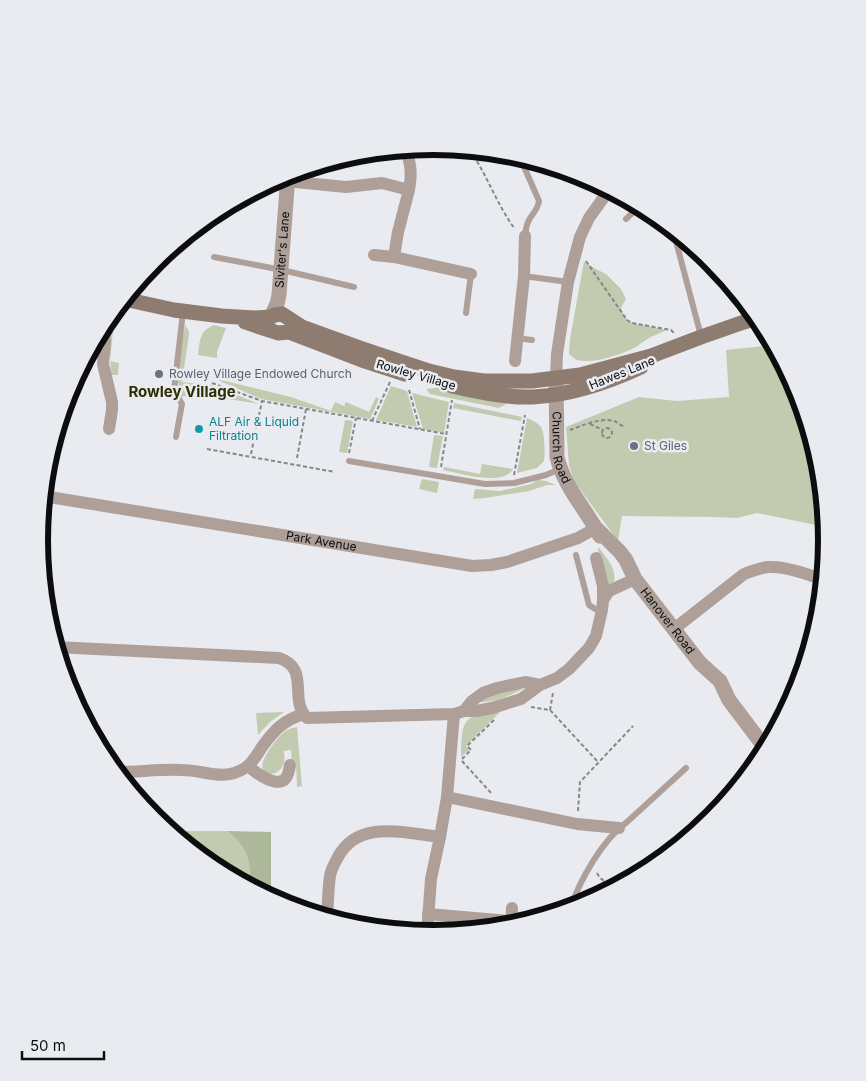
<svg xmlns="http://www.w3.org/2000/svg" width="866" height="1081" font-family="Inter,sans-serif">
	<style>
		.green { fill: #c2cbaf }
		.forest { fill: #adb799 }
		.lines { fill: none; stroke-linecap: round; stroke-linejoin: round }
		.path { stroke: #85878b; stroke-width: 2; stroke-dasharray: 4 2.5; stroke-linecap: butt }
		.service { stroke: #aea099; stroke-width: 6 }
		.minor { stroke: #aea099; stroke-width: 12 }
		.tertiary { stroke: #aea099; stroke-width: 15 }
		.secondary { stroke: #8f7c71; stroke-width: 15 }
		.worship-dot { fill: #6b7280; stroke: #e9ebf0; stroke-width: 2 }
		.culture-dot { fill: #0f9aa8; stroke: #e9ebf0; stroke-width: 2 }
		.labels { text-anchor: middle; stroke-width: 5; stroke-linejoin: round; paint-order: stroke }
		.street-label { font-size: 12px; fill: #0c0d0f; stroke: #e9ebf0 }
		.worship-label { font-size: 12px; fill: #5b616d; stroke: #e9ebf0; text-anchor: start }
		.culture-label { font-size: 12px; fill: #0d838f; stroke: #e9ebf0; text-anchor: start }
		.quarter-label { font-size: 15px; font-weight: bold; fill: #2f2e03; stroke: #e9ebf0 }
		.rim { fill: none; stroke: #0c0d0f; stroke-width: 6 }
	</style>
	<rect width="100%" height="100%" fill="#e9ebf0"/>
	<path class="green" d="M584 261 594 268 606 274 621 289 626 299 621 308C623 315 626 319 632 323L667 330C661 333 654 335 649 338 644 341 640 344 636 347 623 354 589 366 575 359 573 357 571 356 569 354L570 339Z
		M115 309 110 361 119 363 118 375H111L108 321V318Z
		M185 325 189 331V335L182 382 212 385 259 404 197 394 180 397C175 373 181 349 185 325Z
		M214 325 226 328 217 352V358L198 355C200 341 199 331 214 325Z
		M773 345 797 390 820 464 826 527 757 513 737 518 715 517 622 516 618 541 574 481 569 465 566 427 639 397 677 401 729 397 726 350Z
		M213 378 291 397 331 411 335 402 344 406 346 402 369 412 376 397 379 399 370 419 261 399Z
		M391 386 407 391 417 427 376 420Z
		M443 387 481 395 517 398 499 408 430 394 426 389Z
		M412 393 449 402 444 433 423 429Z
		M454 403 522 417 521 421 453 408Z
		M527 418C532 420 538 423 541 427 545 434 545 453 544 461L537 468 517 473Z
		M345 420 353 421 347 453 339 452Z
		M434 435 443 436 437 468 429 467Z
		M482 464 513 469C503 487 459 473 443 470L444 467 480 474Z
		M422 479 439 482 437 493 419 489Z
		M538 480 546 481 556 485H547L529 491 485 498 473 499 475 489 500 491 531 484Z
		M598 547C606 557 617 568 614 582L608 585 598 555Z
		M522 687 521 690C508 696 495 703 480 702L481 697Z
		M502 710 466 746 469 750 461 757C462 746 459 726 470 718 477 714 494 712 502 710Z
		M284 712 270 722 258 735 256 713Z
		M297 727 302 786 297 787 296 762H292L291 750 284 751C284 754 285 759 284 763 282 771 270 779 263 770 258 762 277 738 283 733 287 729 292 728 297 727Z
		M168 831H228C250 852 250 858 250 888L214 868Z"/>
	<path class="forest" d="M315 166 313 178 300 174V171Z
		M228 831 271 832V899L250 888C250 858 250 852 228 831Z"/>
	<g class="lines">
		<path class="path" d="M470 150C487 175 497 205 515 229
			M586 261 627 320 632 323 671 330 675 334
			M212 383 262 401 446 434
			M409 390 420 429
			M372 421 390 382
			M590 424 603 430
			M602 433a5 5 0 1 1 10 0a5 5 0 1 1-10 0Z
			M570 430C581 426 601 417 614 421 617 422 621 425 624 427
			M207 449 335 472
			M349 453 356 418
			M251 454 262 401
			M297 458 306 409
			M441 467 452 400
			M514 475 525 415
			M531 707 550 710 598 762
			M550 710 553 693
			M462 759 471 750 467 746 494 720
			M462 761 492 794
			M578 811 580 782 633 726
			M597 873 600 878 615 888"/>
		<path class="service" d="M522 162 539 201C538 209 533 213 529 220 526 225 526 230 525 236
			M626 219 640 206
			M673 230 701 336
			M214 257 282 270 354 287
			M524 276 568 282
			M466 313 471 274
			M517 338 532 340
			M176 437 182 404 174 390 183 312
			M349 461 485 484 514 483 546 475 560 469
			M576 555 589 605 595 609 602 610
			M570 909C580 880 602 840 627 822L686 768"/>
		<g class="minor">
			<path d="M406 149C411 165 412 174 409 190"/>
			<path d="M275 180 346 187 382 183 409 190 398 232 394 257 471 274"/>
			<path d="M374 255 394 257"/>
			<path d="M103 325 105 342 103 364 112 402V410L109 429"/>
			<path d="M515 361 524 276 525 236"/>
			<path d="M556 379 557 354 568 282 580 237 589 218 609 190"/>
			<path id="s1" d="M43 496 472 566 491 565 507 562 578 538 596 528"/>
			<path d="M596 558 603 586V600"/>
			<path d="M674 629 744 574C752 571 759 568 768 567 784 566 808 574 823 580"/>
			<path d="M55 647 279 658C311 669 288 699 307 718L454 714 464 711H476L492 708 521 699 540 685 557 678 569 669 589 648 596 636 602 610 603 600 609 591 635 579"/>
			<path d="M464 711 472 701 483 693 497 688 525 682 540 685"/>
			<path d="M248 766C255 772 274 787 284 780 289 776 289 770 290 765"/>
			<path d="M116 772C138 772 160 769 182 770 205 770 223 782 245 768 253 763 257 754 262 747 275 729 283 721 303 714"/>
			<path d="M447 797 577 824 619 828"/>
			<path d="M428 914 511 921"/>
			<path d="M327 918C328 904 328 890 330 876 331 869 335 863 338 857 358 819 405 833 440 837"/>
			<path d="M511 927 512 908"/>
			<path d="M427 934 431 879 440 837 447 797 454 714"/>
		</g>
		<g class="tertiary">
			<path id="s2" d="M271 317 277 304 279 295 288 175"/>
			<path id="s3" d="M556 379 557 457C564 487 586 509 600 536"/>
			<path id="s4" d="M596 528 620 552 626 560 635 579 700 663 720 681 729 700 766 749"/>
		</g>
		<path class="secondary" d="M124 299 174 310 222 316 254 318 271 317 274 315 282 314 302 327 360 348 429 371 454 377 484 381H532L580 375 651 356 701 337 744 322 758 318
			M245 322 278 333 289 332 362 360 405 374
			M452 386C478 392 506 398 533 397 570 395 607 383 641 367"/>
	</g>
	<g class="worship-dot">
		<circle cx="159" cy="374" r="5"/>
		<circle cx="634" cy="446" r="5"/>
	</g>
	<circle class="culture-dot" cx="199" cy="429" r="5"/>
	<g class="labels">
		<g class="street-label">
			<text dy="4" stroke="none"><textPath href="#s2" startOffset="69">Siviter's Lane</textPath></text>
			<text transform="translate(622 373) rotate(-22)" y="4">Hawes Lane</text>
			<text transform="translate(416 375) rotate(16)" y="4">Rowley Village</text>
			<text dy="4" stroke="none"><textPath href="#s3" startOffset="69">Church Road</textPath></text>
			<text dy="4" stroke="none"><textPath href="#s1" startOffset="282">Park Avenue</textPath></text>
			<text dy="4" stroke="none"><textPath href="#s4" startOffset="118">Hanover Road</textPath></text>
		</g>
		<g class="worship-label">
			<text x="169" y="378">Rowley Village Endowed Church</text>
			<text x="644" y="450">St Giles</text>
		</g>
		<g class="culture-label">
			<text x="209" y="426">ALF Air &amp; Liquid<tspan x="209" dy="14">Filtration</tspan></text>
		</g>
		<g class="quarter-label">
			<text x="182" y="397">Rowley Village</text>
		</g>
	</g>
	<path d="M0 0H866V1081H0ZM48 540a385 385 0 1 1 770 0a385 385 0 1 1-770 0Z" fill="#e9ebf0" fill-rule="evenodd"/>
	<path class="rim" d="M48 540a385 385 0 1 1 770 0a385 385 0 1 1-770 0Z"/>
	<path d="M22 1051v8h82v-8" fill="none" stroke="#0c0d0f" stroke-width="2.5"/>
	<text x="30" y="1051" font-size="15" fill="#0c0d0f" stroke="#e9ebf0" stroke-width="4" paint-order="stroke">50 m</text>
</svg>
